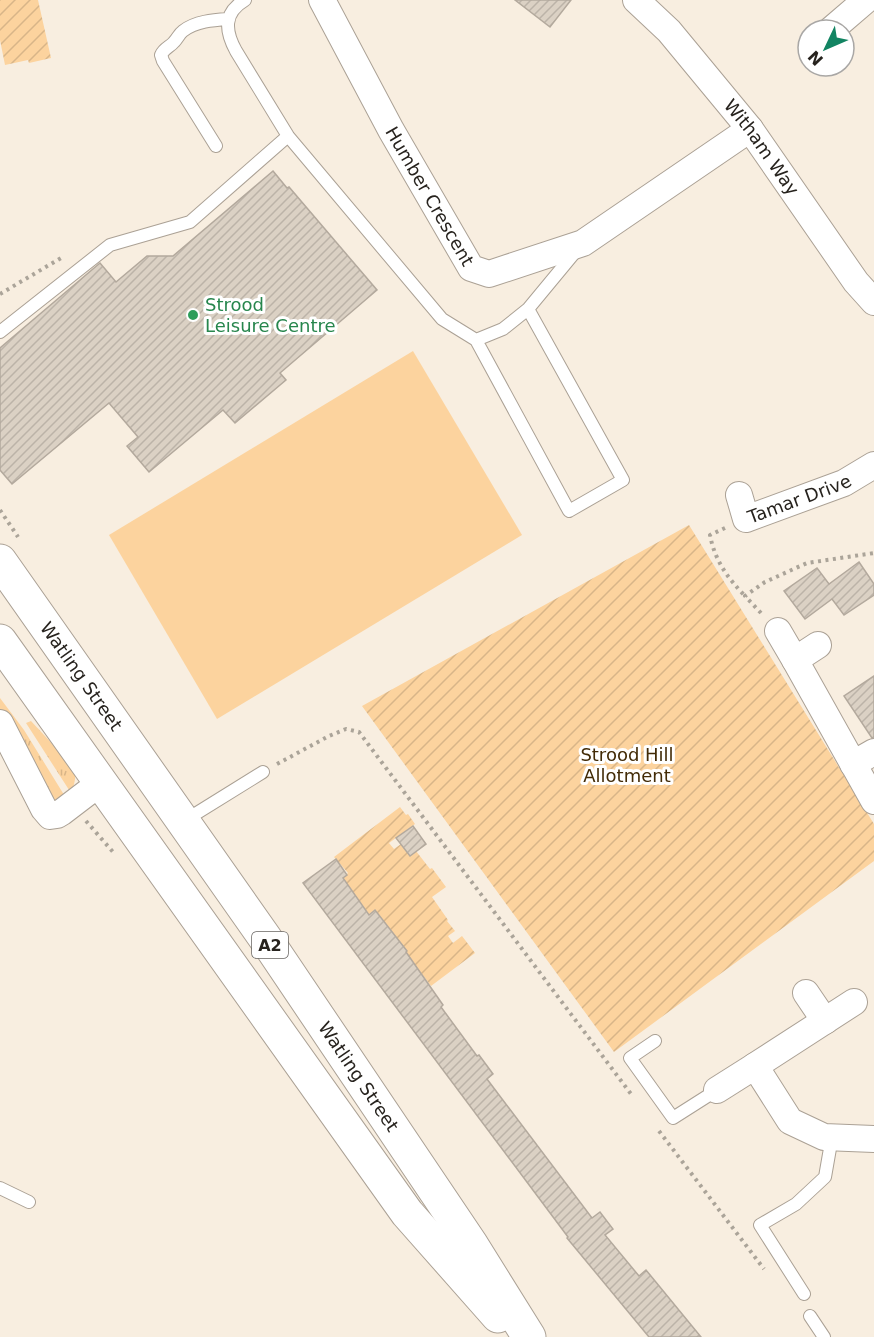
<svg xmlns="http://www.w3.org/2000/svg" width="874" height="1337" font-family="'DejaVu Sans',sans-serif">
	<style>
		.grass { fill: url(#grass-tufts) }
		.garden { fill: url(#garden-furrows) }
		.pitch { fill: #fcd39e }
		.building { fill: url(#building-hatch); stroke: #b3a99d; stroke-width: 1.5 }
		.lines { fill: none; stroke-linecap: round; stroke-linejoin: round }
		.service-casing { stroke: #aba195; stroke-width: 14 }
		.minor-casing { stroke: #aba195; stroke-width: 28 }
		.primary-casing { stroke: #aba195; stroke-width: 35 }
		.path { stroke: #aba499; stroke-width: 4; stroke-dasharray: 3 4.5; stroke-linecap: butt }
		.service { stroke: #fff; stroke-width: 12 }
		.minor { stroke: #fff; stroke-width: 26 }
		.primary { stroke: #fff; stroke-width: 33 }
		.leisure-dot { fill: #2e9e5b; stroke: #fff; stroke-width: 2 }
		.labels { text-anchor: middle; stroke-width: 6; stroke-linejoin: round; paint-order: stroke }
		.shield { fill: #fff; stroke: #686562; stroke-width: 1.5 }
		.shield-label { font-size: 16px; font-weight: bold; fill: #27231e }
		.street-label { font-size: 18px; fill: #27231e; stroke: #fff }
		.leisure-label { font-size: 18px; fill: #27864d; stroke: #fff; text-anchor: start }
		.park-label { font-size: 18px; fill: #422b07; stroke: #fff }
	</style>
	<defs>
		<pattern id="grass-tufts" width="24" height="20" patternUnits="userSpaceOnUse" patternTransform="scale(1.5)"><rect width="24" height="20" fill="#fcd39e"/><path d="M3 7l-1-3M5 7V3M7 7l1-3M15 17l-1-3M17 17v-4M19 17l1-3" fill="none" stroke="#d8b588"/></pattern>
		<pattern id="garden-furrows" width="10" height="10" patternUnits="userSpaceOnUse" patternTransform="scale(1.5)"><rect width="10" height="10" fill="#fcd39e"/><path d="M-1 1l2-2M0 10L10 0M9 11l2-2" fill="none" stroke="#d8b588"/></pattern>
		<pattern id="building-hatch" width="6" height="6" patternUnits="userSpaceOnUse" patternTransform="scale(1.5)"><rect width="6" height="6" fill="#dbd1c4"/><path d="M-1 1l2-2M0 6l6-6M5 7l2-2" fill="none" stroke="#bcb3a8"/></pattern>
	</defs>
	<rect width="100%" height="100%" fill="#f8eee0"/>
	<path class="grass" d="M0 698 24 730 66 798C63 799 57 802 53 801 39 796 8 725 0 710Z
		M31 721C41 732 71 762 75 774 76 780 73 788 71 793L26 723Z"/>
	<path class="garden" d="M0 0H38L51 58 29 63 28 60 5 65 0 40Z
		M689 525 874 824V861L614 1052 362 706Z
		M400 807 406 815 408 814 415 824 389 843 394 849 401 844 410 856 416 851 430 869 432 868 446 887 432 897 448 920 447 921 455 931 448 936 453 943 462 936 475 953 431 986 421 973 413 979 403 954 407 951 375 910 365 917 361 912 365 909 359 901H354L339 881 348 873 334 857Z"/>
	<path class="pitch" d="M413 351 522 535 217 719 109 535Z"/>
	<path class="building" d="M515 0H571L550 27Z
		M273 171 287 188 289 187 377 290 280 373 286 380 235 423 223 410 149 472 127 446 138 437 109 403 12 484 0 470V348L100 263 116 282 147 256H173Z
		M859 562 874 584V595L844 615 832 599 805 619 784 591 817 568 829 584Z
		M874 676V737L872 738 844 696Z
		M413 826 426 844 410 856 396 838Z
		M336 859 347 875 343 878 369 915 375 910 407 951 406 952 443 1005 441 1007 477 1056 479 1055 493 1074 487 1079 592 1218 600 1212 613 1229 605 1235 639 1276 646 1270 701 1337H649L567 1238 568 1237 303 883Z"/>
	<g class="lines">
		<defs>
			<path id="service" d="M245 0C223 13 225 31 236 51L288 136 442 319 476 340 503 329 528 309 576 251
				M216 146 163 61 161 55C164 48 170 47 174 42 178 38 179 34 183 31 196 21 214 20 229 19
				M0 332 110 245 190 222 288 136
				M476 340 569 511 623 480 528 309
				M184 821 263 772
				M655 1041 630 1058 673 1118 717 1090
				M0 1188 29 1202
				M804 1294 760 1225 796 1204 825 1177 832 1137
				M810 1316 824 1337"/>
			<g id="minor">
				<path id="s1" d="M322 0 391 130 471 268 489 274 583 243 750 129"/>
				<path id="s2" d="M636 0 669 31 750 129 856 282 874 302"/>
				<path d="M831 30 866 0"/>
				<path id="s3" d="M739 495 746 519 844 483 874 465"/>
				<path d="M778 631 795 660"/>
				<path d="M818 645 795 660 874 801"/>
				<path d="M0 723 44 809 50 816 57 815 62 812 100 783"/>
				<path d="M853 764 874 752"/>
				<path d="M806 993 825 1021"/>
				<path d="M854 1002 755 1066 790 1121 824 1137 874 1139"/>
				<path d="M717 1090 755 1066"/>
			</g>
			<g id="primary">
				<path id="s4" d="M0 561 265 938 471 1244 529 1337"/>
				<path d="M0 641 407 1213 498 1316"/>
			</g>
		</defs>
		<use href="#service" class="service-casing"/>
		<use href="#minor" class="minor-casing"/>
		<use href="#primary" class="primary-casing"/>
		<path class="path" d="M0 294 61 258
			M0 510 18 537
			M725 528 710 535C715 561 727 577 745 596
			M761 613 745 596 765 582 807 563 874 553
			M277 764 329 736 346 729 359 732 631 1094
			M86 821 113 852
			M659 1131 764 1269"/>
		<use href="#service" class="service"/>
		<use href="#minor" class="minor"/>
		<use href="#primary" class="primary"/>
	</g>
	<circle class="leisure-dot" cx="193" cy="315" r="6"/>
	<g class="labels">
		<rect class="shield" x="252" y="932" width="36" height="26" rx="4.5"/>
		<g class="shield-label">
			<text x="270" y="951">A2</text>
		</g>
		<g class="street-label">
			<text dy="6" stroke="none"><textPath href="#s2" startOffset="194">Witham Way</textPath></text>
			<text dy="6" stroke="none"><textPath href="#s1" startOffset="224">Humber Crescent</textPath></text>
			<text dy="6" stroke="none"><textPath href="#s3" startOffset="82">Tamar Drive</textPath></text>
			<text dy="6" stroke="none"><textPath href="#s4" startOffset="141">Watling Street</textPath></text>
			<text dy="6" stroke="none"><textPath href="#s4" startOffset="628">Watling Street</textPath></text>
		</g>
		<g class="leisure-label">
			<text x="205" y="311">Strood<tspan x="205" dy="21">Leisure Centre</tspan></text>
		</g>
		<g class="park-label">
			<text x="627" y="761">Strood Hill<tspan x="627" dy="21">Allotment</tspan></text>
		</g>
	</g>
	<g transform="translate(826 48) rotate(226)"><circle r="28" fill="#ffffff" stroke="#a9a7a5" stroke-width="1.5"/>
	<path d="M0-4.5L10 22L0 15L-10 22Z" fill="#128462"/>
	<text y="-9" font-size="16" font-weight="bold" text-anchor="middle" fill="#27231e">N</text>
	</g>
</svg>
